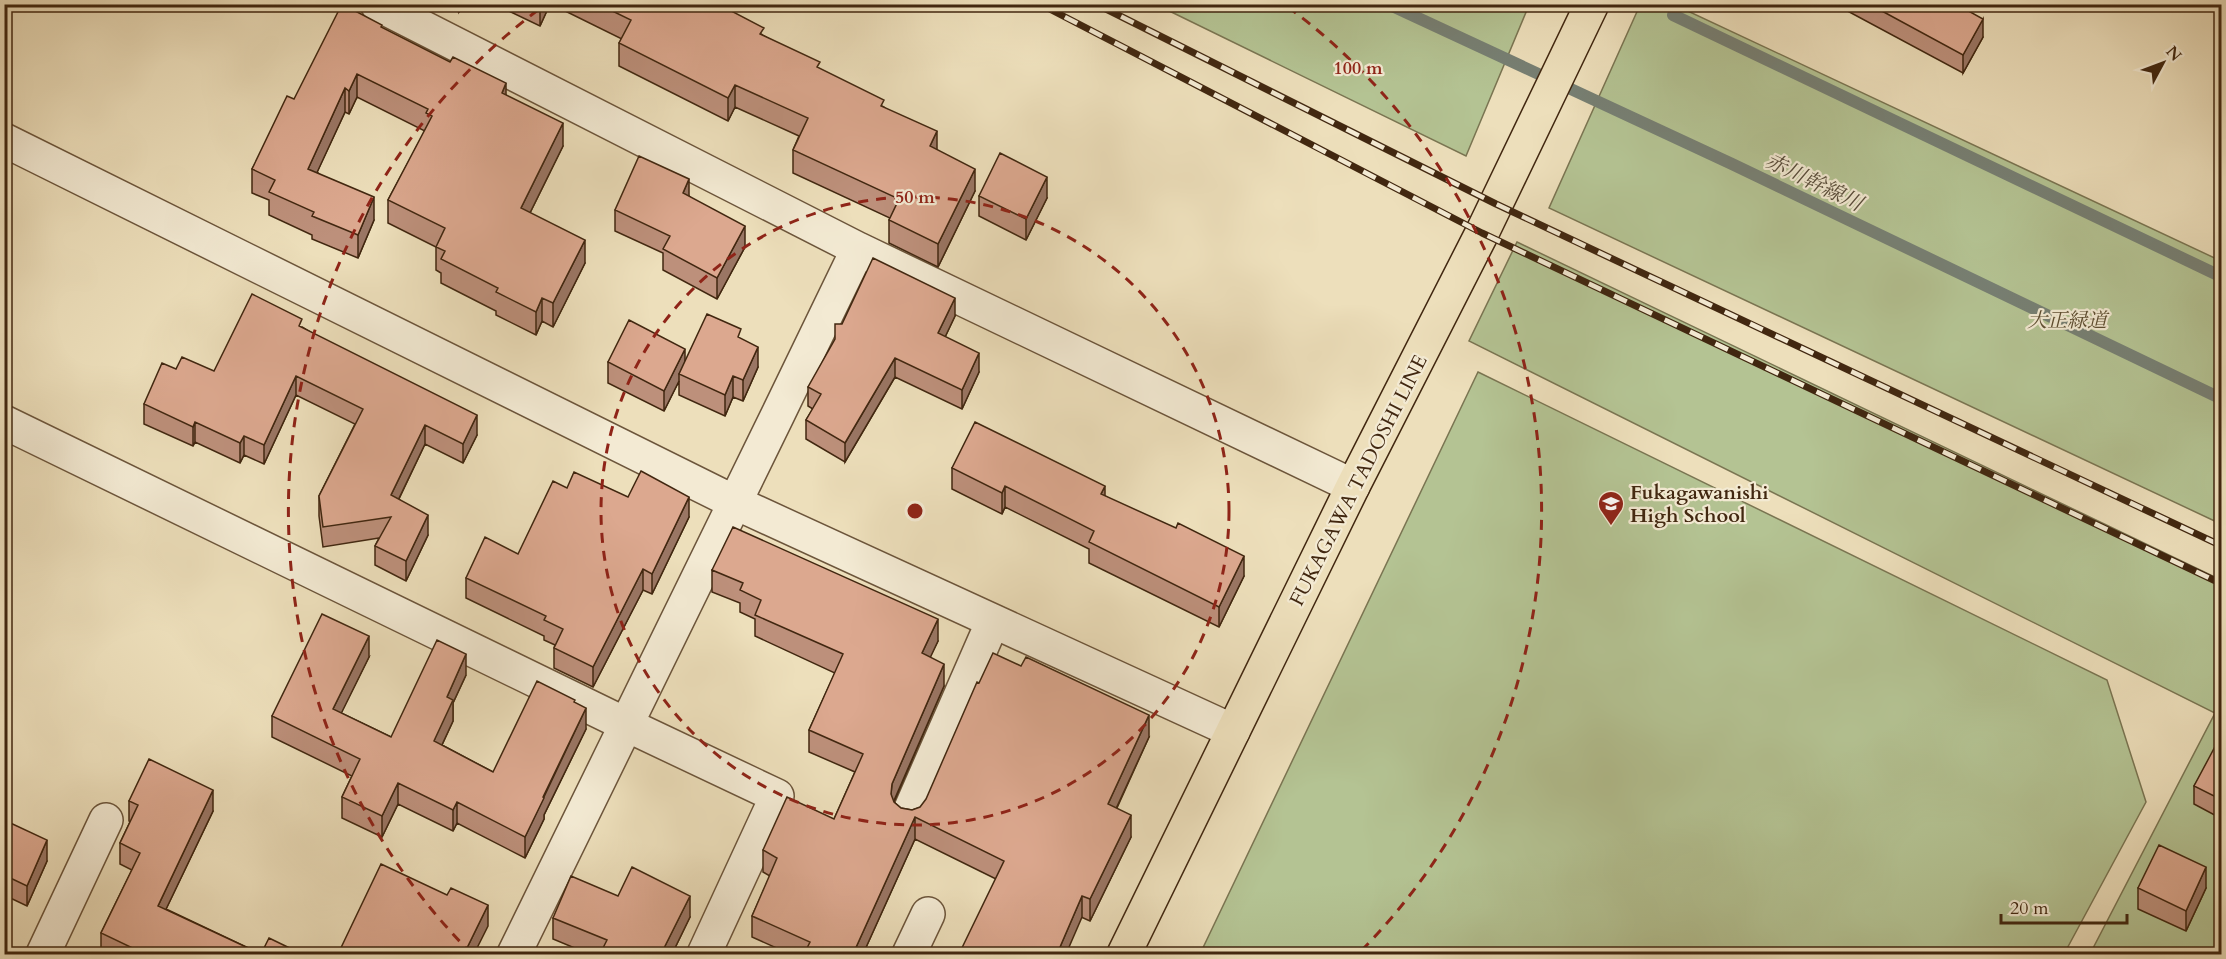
<svg xmlns="http://www.w3.org/2000/svg" width="2226" height="959" font-family="Cardo,'Noto Serif JP',serif">
	<style>
		.green { fill: #b4c393; stroke: #7a7552; stroke-width: 1.5 }
		.lines { fill: none; stroke-linecap: round; stroke-linejoin: round }
		.stream { stroke: #778074; stroke-width: 12 }
		.minor-casing { stroke: #6c553b; stroke-width: 36 }
		.major-casing { stroke: #412710; stroke-width: 36 }
		.minor { stroke: #f3ead3; stroke-width: 33 }
		.major { stroke: #eddfbb; stroke-width: 33 }
		.rail-casing { stroke: #412710; stroke-width: 7 }
		.rail { stroke: #f3ead3; stroke-width: 4.5; stroke-dasharray: 14; stroke-linecap: butt }
		.wall { fill: #bd907b; stroke: #412710; stroke-width: 1.5 }
		.shaded-wall { fill: #9a7664; stroke: #412710; stroke-width: 1.5 }
		.building { fill: #dca88f; stroke: #412710; stroke-width: 1.5 }
		.ring { fill: none; stroke: #8f2418; stroke-width: 3; stroke-dasharray: 10 8 }
		.labels { text-anchor: middle; stroke-width: 4.5; stroke-linejoin: round; paint-order: stroke }
		.park-label { font-size: 20px; font-style: italic; fill: #5e4e31; stroke: #f3ead3 }
		.street-label { font-size: 20px; fill: #412710; stroke: #f3ead3 }
		.poi-label { font-size: 20px; font-weight: bold; fill: #412710; stroke: #f3ead3; text-anchor: start }
		.water-label { font-size: 21px; font-style: italic; fill: #584c3a; stroke: #f3ead3 }
		.centre { fill: #8f2418; stroke: #f3ead3; stroke-width: 3 }
		.ring-label { font-size: 18px; text-anchor: middle; font-weight: bold; fill: #8f2418; stroke: #f3ead3; stroke-width: 4.5; stroke-linejoin: round; paint-order: stroke }
	</style>
	<rect width="100%" height="100%" fill="#eddfbb"/>
	<filter id="stains"><feTurbulence type="fractalNoise" baseFrequency=".00333" numOctaves="4"/><feColorMatrix values="0 0 0 0 .2 0 0 0 0 .09 0 0 0 0 .02 0 0 0 .5 -.17"/></filter>
	<radialGradient id="worn" r=".72"><stop offset=".6" stop-color="#630" stop-opacity="0"/><stop offset="1" stop-color="#630" stop-opacity=".3"/></radialGradient>
	<path class="green" d="M1157 5 1529 4V5L1466 156Z
		M1640 5H1675L2221 261V524L1549 208Z
		M1517 242 2221 580V954H2090L2215 713 1469 341Z
		M1478 372 2107 680 2146 802 2064 954H1200Z"/>
	<g class="lines">
		<path class="stream" d="M1388 4 1732 164 2222 399
			M1673 15 2222 277"/>
		<defs>
			<path id="minor" d="M377 4 858 249C745 485 627 719 514 954
				M4 140 736 503 1233 731
				M858 249 1353 486
				M4 422 625 724 777 796 704 954
				M909 813 993 621
				M43 954 106 820
				M909 954 928 914"/>
			<path id="major" d="M1124 954 1353 486 1482 233 1592 4"/>
		</defs>
		<use href="#minor" class="minor-casing"/>
		<use href="#major" class="major-casing"/>
		<use href="#minor" class="minor"/>
		<use href="#major" class="major"/>
		<defs>
			<path id="rail" d="M1040 4 1482 233 2222 584
				M1096 4 1496 204 2222 546"/>
		</defs>
		<use href="#rail" class="rail-casing"/>
		<use href="#rail" class="rail"/>
	</g>
	<path class="wall" d="M442 4H464L459 12Z
		M494 4H550L540 26Z
		M551 4H718L764 36 884 107 937 150 975 191 938 267 889 243V220L890 218 793 173V150L799 136 735 107 728 121 619 66V43L622 39Z
		M1840 4H1956L1983 37 1963 73 1840 7Z
		M382 28 506 95 563 146 530 213 585 263 553 327 542 321 536 335 496 315V311L441 283V273L436 270V247L388 223V200L425 131 357 97 349 114 345 112 317 172 374 220 358 258 312 239V235L269 215V200L252 193V169L294 99Z
		M689 196 745 247 717 299 663 270V253L615 231V210Z
		M979 196 1047 198 1026 240 979 216Z
		M955 316 945 337 979 372 962 409 895 377 845 462 806 439V420L813 409 808 406V387Z
		M302 327 477 435 463 463 425 444 399 499 428 535 406 581 375 565V546L379 538 323 547 319 516V496L355 424 296 395 264 464 244 455 240 463 195 442 193 446 144 424V404L176 369 214 371Z
		M741 339 758 367 743 401 733 397 725 416 679 395V381L664 411 608 383V362H685Z
		M952 468 1105 496 1244 576 1219 627 1089 563V549L1005 507 1002 514 952 489Z
		M628 497 689 517 652 594 643 590 593 687 554 668V648L555 645 544 640V636L466 598V578L518 554Z
		M712 570 938 641 930 657 944 686 894 802 901 808 912 810 1149 737 1117 808 1131 837 1090 921 996 879 915 839 863 954H790L752 937V916L770 876 763 872V850L834 819 855 772 809 752V730L835 673 755 636V619L740 612V603L712 592Z
		M369 657 341 713 391 737 466 675 453 703V721L442 745 493 772 575 703 586 729 544 815V819L525 858 457 823 453 831 398 804 382 837 342 818V797L352 776 272 737V716Z
		M2222 743V819L2194 804V786Z
		M129 801 213 811 166 909 261 954H101V933L132 870 120 864V843L130 822 129 821Z
		M4 820 47 861 27 906 4 895Z
		M2138 888H2206L2186 931 2138 909Z
		M618 896 690 917 672 954H589L553 939V918Z"/>
	<path class="shaded-wall" d="M459 4H464L459 12Z
		M540 4H550L540 26Z
		M1983 19V37L1963 73V55Z
		M357 74V97L349 114V91Z
		M506 83V107L502 93Z
		M735 85V107L728 121V98Z
		M345 88V112L308 192V169Z
		M563 123V146L521 231V208Z
		M937 131V154L930 146Z
		M975 169V191L938 267V244Z
		M1047 177V198L1026 240V219Z
		M689 179V200L683 193Z
		M374 197V220L358 258V235Z
		M745 226V247L717 299V278Z
		M585 240V263L553 327V303Z
		M542 298V321L536 335V312Z
		M955 298V316L938 352V333Z
		M758 347V367L743 401V380Z
		M685 349V369L679 374V381L664 411V391Z
		M979 353V372L962 409V390Z
		M895 358V377L845 462V443Z
		M296 376V395L264 464V445Z
		M733 376V397L725 416V395Z
		M477 415V435L463 463V444Z
		M195 422V442L193 446V427Z
		M425 425V444L391 515V495Z
		M244 436V455L240 463V443Z
		M1005 486V507L1002 514V493Z
		M1105 486V506L1101 494Z
		M689 497V517L652 594V574Z
		M428 515V535L406 581V561Z
		M1244 556V576L1219 627V607Z
		M643 569V590L593 687V667Z
		M938 619V641L922 675V653Z
		M369 636V657L333 730V709Z
		M466 654V675L453 703V721L434 762V741L447 697Z
		M944 664V686L892 805 891 794 892 784Z
		M586 708V729L544 815V819L525 858V837Z
		M1149 715V737L1108 826V804Z
		M398 783V804L382 837V816Z
		M213 790V811L158 926V906Z
		M457 802V823L453 831V810Z
		M1131 815V837L1090 921V899Z
		M915 817V839L863 954H853Z
		M47 840V861L27 906V886Z
		M2206 867V888L2186 931V911Z
		M690 896V917L672 954H661Z
		M1082 896V917L1066 954H1057Z
		M488 905V926L474 954H464Z"/>
	<path class="building" d="M342 4 382 25 381 27 450 62 453 57 506 83 502 93 563 123 521 208 585 240 553 303 542 298 536 312 496 292 498 288 441 259 445 251 436 247 445 228 388 200 432 116 426 113 428 109 357 74 349 91 345 88 308 169 374 197 358 235 312 216 314 212 269 192 275 180 252 169 287 96 294 99Z
		M598 4H718L764 28 760 34 820 62 817 67 884 100 881 106 937 131 930 146 975 169 938 244 889 220 899 199 793 150 808 118 735 85 728 98 619 43 631 20Z
		M1869 4H1956L1983 19 1963 55Z
		M1000 153 1047 177 1026 219 979 196Z
		M639 156 689 179 683 193 745 226 717 278 663 249 670 236 615 210Z
		M873 258 955 298 938 333 979 353 962 390 895 358 845 443 806 420 821 394 808 387 835 339V324H842Z
		M252 294 302 319 299 326 477 415 463 444 425 425 391 495 428 515 406 561 375 546 391 517 323 527 319 496 363 409 296 376 264 445 244 436 240 443 195 422 193 427 144 404 162 363 176 369 182 357 214 371Z
		M707 314 741 329 738 337 758 347 743 380 733 376 725 395 679 374Z
		M629 320 685 349 664 391 608 362Z
		M975 422 1105 486 1101 494 1176 528 1178 523 1244 556 1219 607 1089 542 1094 531 1005 486 1002 493 952 468Z
		M641 471 689 497 652 574 643 569 593 667 554 648 563 629 544 620 546 616 466 578 485 537 518 554 553 481 567 488 574 472 628 497Z
		M733 527 938 619 922 653 944 664 892 784 891 794 894 802 901 808 912 810 920 807 926 799 977 682 979 683 993 653 1021 666 1026 657 1149 715 1108 804 1131 815 1090 899 1082 896 1057 954H959L1004 861 915 817 853 954H804L810 942 752 916 777 858 763 850 787 797 834 819 863 754 809 730 843 654 755 615 761 600 740 590 743 583 712 570Z
		M322 614 369 636 333 709 391 737 437 640 466 654 447 697 453 700 434 741 493 772 537 681 575 700 574 702 586 708 543 797 544 798 525 837 457 802 453 810 398 783 382 816 342 797 360 759 272 716Z
		M2218 741 2222 743V800L2194 786Z
		M149 759 213 790 158 906 261 954H145L101 933 140 853 120 843 138 805 129 801Z
		M4 820 47 840 27 886 4 875Z
		M2159 845 2206 867 2186 911 2138 888Z
		M381 864 447 895 451 888 488 905 464 954H338Z
		M632 867 690 896 661 954H600L607 940 553 918 571 876 618 896Z
		M269 938 302 954H261Z"/>
	<g class="ring">
		<circle cx="915" cy="511" r="314"/>
		<path d="M472 954A627 627 0 0 1 542 7M1288 7A627 627 0 0 1 1358 954"/>
	</g>
	<defs>
		<symbol id="school-pin" viewBox="-11 -11 22 30"><path d="M0 17L-7.5 6A9.5 9.5 0 1 1 7.5 6Z" fill="#8f2418" stroke="#f3ead3"/><path d="M0-5L7-2L0 1L-7-2ZM-4 1L0 2.5L4 1V4Q0 6-4 4Z" fill="#fff"/></symbol>
	</defs>
	<g fill-rule="evenodd">
		<use href="#school-pin" x="1596" y="489" width="30" height="40"/>
	</g>
	<g class="labels">
		<g class="park-label">
			<text x="2067" y="327">大正緑道</text>
		</g>
		<g class="street-label">
			<text transform="translate(1358 480) rotate(-63)" y="7">FUKAGAWA TADOSHI LINE</text>
		</g>
		<g class="poi-label">
			<text x="1630" y="499">Fukagawanishi<tspan x="1630" dy="23">High School</tspan></text>
		</g>
		<g class="water-label">
			<text transform="translate(1814 182) rotate(26)" y="7">赤川幹線川</text>
		</g>
	</g>
	<circle cx="915" cy="511" r="9" class="centre"/>
	<g class="ring-label">
		<text x="1358" y="74">100 m</text>
		<text x="915" y="203">50 m</text>
	</g>
	<rect width="2226" height="959" fill="none" stroke="#eddfbb" stroke-width="24"/>
	<rect x="6" y="6" width="2214" height="947" fill="none" stroke="#412710" stroke-width="3"/>
	<rect x="12" y="12" width="2202" height="935" fill="none" stroke="#412710" stroke-width="1.5"/>
	<g transform="translate(2163 63) rotate(49)" stroke="#f3ead3" stroke-width="4.5" paint-order="stroke">
	<path d="M0-4.5L10 22L0 15L-10 22Z" fill="#412710"/>
	<text y="-9" font-size="16" font-weight="bold" text-anchor="middle" fill="#412710">N</text>
	</g>
	<path d="M2001 914v9h126v-9" fill="none" stroke="#412710" stroke-width="3"/>
	<text x="2010" y="914" font-size="18" fill="#412710" stroke="#f3ead3" stroke-width="4.5" paint-order="stroke">20 m</text>
	<rect width="100%" height="100%" filter="url(#stains)"/>
	<rect width="100%" height="100%" fill="url(#worn)"/>
</svg>
